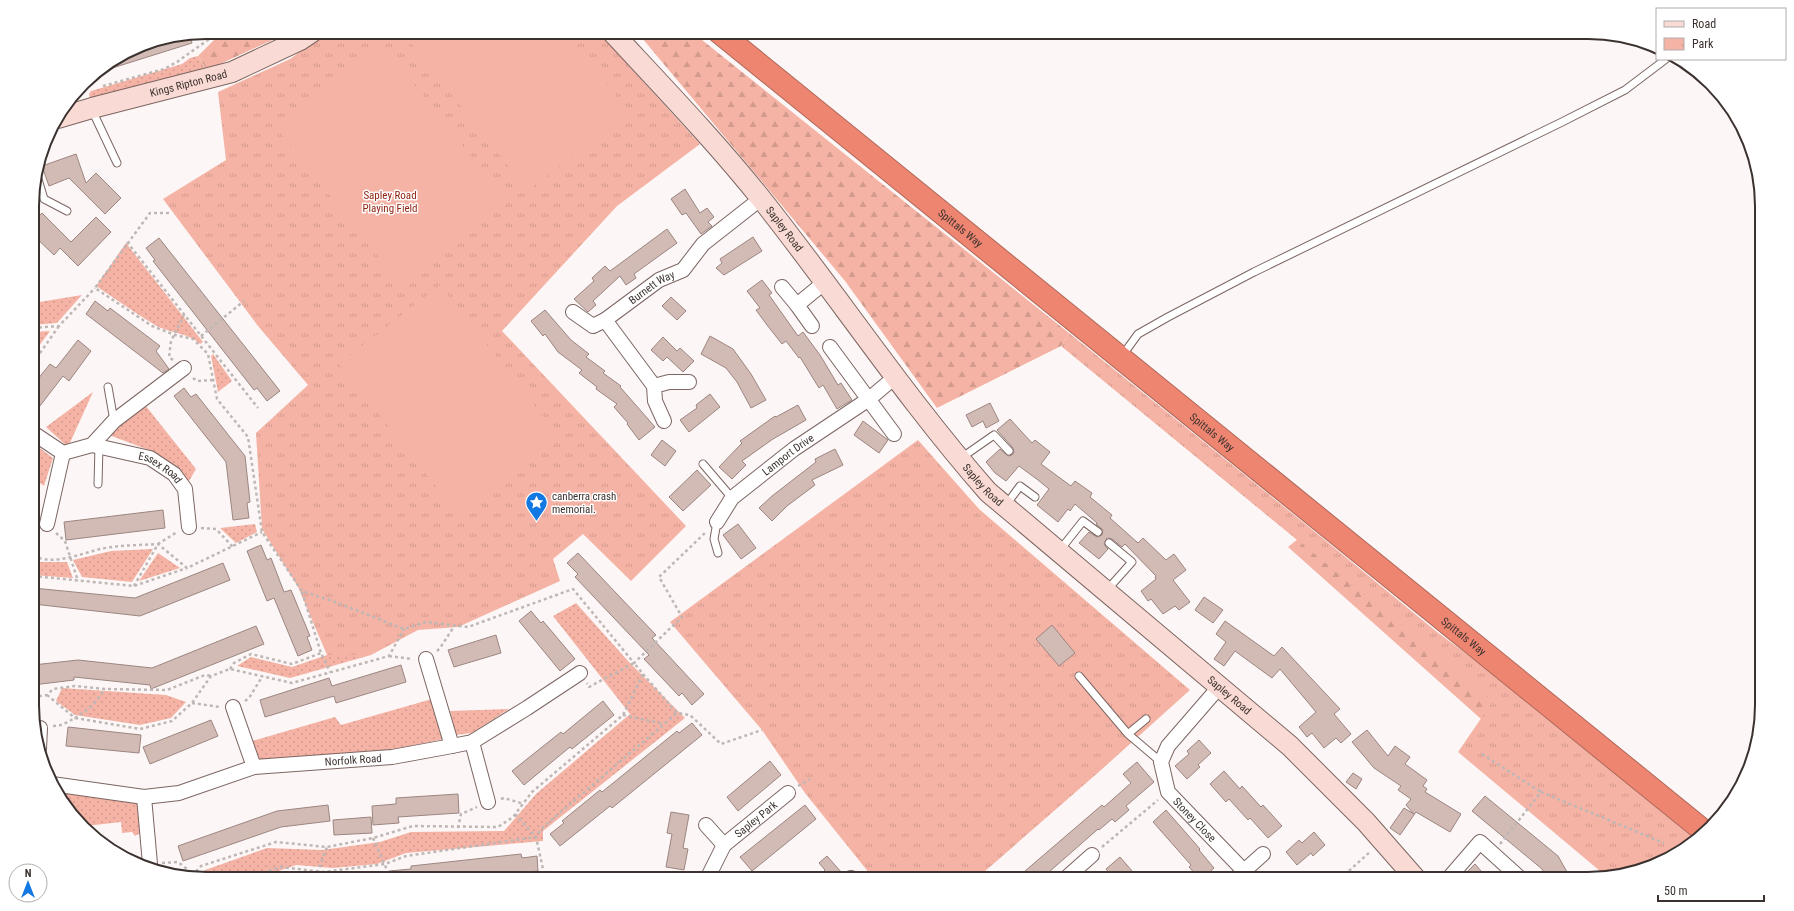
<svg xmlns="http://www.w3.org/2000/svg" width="1794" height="911" font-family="'Roboto Condensed',sans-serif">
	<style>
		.grass { fill: url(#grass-dots) }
		.forest { fill: url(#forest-firs) }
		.park { fill: url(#park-tufts) }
		.pitch { fill: #f5b3a5 }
		.building { fill: #d3bbb5; stroke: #9c8581 }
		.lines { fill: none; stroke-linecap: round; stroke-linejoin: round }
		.lane-casing { stroke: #7c6662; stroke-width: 9 }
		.street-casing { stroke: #7c6662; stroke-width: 16 }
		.secondary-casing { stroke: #7c6662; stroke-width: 22 }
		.highway-casing { stroke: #af685a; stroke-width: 24 }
		.path { stroke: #beb7b6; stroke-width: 2.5; stroke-dasharray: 3 3; stroke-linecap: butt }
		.lane { stroke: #fff; stroke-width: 7 }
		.street { stroke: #fff; stroke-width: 14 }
		.secondary { stroke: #fadad4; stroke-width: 20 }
		.highway { stroke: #ee8571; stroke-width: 22 }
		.labels { text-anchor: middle; stroke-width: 3; stroke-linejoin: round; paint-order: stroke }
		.street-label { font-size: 11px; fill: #3b322f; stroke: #fff }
		.park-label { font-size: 11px; fill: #902412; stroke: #fff }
		.poi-label { font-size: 11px; fill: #3b322f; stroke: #fff; text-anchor: start }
		.rim { fill: none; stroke: #3b322f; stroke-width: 2 }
	</style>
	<defs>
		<pattern id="grass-dots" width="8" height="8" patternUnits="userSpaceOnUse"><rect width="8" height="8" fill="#f5b3a5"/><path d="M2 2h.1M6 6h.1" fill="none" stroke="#d39a8e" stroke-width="1.8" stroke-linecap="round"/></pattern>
		<pattern id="forest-firs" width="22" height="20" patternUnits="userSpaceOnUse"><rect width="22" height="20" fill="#f5b3a5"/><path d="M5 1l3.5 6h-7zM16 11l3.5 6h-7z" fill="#d39a8e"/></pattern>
		<pattern id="park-tufts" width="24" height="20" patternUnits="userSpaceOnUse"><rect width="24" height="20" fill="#f5b3a5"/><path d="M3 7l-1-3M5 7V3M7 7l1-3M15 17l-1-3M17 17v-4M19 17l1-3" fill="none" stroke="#d39a8e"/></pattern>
	</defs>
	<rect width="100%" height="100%" fill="#fcf7f6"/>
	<path class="grass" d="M198 56 206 69 90 98 89 94 91 91 182 64 190 58Z
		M126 243 203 342 200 344C189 333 169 333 155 325 135 313 116 299 96 286Z
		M82 295 57 323 33 325V303Z
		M50 331 36 350 33 346V332Z
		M213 354 232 381 218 392 211 356Z
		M93 392 68 447 46 427Z
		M145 405 196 469 189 481 154 452 109 435Z
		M33 443 53 458 44 486 33 478Z
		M255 524 257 532 236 543 220 528Z
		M153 549 132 582 82 577 73 560 111 551Z
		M158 553 180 568 139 581Z
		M33 559 37 562H67L73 578 33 575Z
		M576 603 628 661 685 718 543 831V841L406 853 377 864 333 868 296 865 255 879H206L197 877 205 870 267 848 322 850 380 842 411 832 504 831 536 794 630 714 553 616Z
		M327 655H371L290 678 237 666 251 657 292 667Z
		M62 688 166 695 186 702 171 718 140 725 75 715 56 701Z
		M432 699 444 739 386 751 258 760 252 741 335 717 341 725Z
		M509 709 472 733 456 735 450 711Z
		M56 790 132 799 138 804 142 832 135 836 132 832 122 833 121 822 86 826 68 811Z"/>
	<path class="forest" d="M222 32H290L207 70 198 56Z
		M637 32H692L1069 333 1061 346 937 408 845 281Z
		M1304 534 1685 850 1644 870 1481 719 1288 547Z"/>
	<path class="park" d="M328 32H598L700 144 617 206 502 331 686 526 631 581 583 534 553 559 560 581 458 627 418 630 371 655H327L298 587 262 529 256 433 308 385 258 326 163 199 226 160 218 92 290 59Z
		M1069 333 1309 527 1437 632 1500 679 1696 840C1668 865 1626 879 1588 879L1600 871 1458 752 1493 701 1061 346Z
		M918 440 979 509 1190 690 1101 770 976 879H874L805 793 762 730 670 622Z"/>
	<path class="pitch" d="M405 32H566L628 111 528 191 403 33Z
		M383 45 508 203 402 286 277 129Z
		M440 285 561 439 461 518 339 364Z"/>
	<path class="building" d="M190 35 192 43 106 70 105 67 139 45Z
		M76 154 86 183 96 173 121 198 105 214 69 178 49 186 42 166Z
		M685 189 700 213 707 208 714 217 708 222 712 226 701 234 686 213 682 215 671 199Z
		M42 213 71 242 96 217 111 232 78 266 60 248 54 255 32 234V223Z
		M667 229 677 243 634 274 636 278 626 285 620 276 593 301 596 305 588 312 574 299 594 281 592 278 605 266 610 271Z
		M753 237 762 251 724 275 716 268 722 263 720 259Z
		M159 238 280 391 267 401 257 388 254 390 153 261 155 260 146 248Z
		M762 280 772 293 769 295 798 336 803 332 820 355 838 385 841 383 852 400 837 409 823 385 819 388 800 357 799 358 786 341 782 344 767 325 756 310 760 308 747 291Z
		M671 297 686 311 677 320 662 306Z
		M95 301 108 311 110 308 160 346 156 351 169 369 163 373 86 314Z
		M545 310 571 340 589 354 586 357 605 371 603 373 621 386 620 387 655 427 639 440 627 424 628 423 614 407 617 404 596 389 597 387 579 373 582 370 558 352 545 334 543 336 531 321Z
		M710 336 733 349 751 374 766 400 751 408 737 382 726 368 701 354Z
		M663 337 677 351 680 348 694 361 683 372 667 357 663 361 651 350Z
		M78 340 91 351 69 381 63 376 33 415V385L50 364 56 368Z
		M184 388 191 397 196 394 245 456 250 502 247 503 249 518 233 520 226 462 174 396Z
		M710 394 720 407 689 432 680 420 697 408 696 405Z
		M990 403 999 421 986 428 983 421 972 427 966 415Z
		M798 405 806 420 773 439 742 461 746 465 732 479 719 467 742 443 740 441 775 416 776 417Z
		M1010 419 1032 443 1035 440 1050 452 1041 464 1071 486 1075 481 1092 493 1090 497 1112 515 1110 518 1138 543 1143 538 1166 560 1174 554 1186 570 1173 580 1190 602 1179 610 1175 606 1163 614 1151 599 1148 601 1141 591 1156 579 1155 577 1156 576 1125 544 1122 547 1112 539 1107 538 1104 544 1108 549 1099 559 1079 543 1089 532 1097 537 1102 535 1103 530 1096 524 1097 523 1075 504 1070 511 1068 509 1058 522 1037 505 1049 489 1038 480 1019 466 1006 481 995 473 986 462 1000 449 1008 456 1012 455 1014 452 1013 448 997 430Z
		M863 421 888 440 879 453 854 435Z
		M662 440 676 451 665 466 651 455Z
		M835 449 843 465 812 480 815 485 787 506 772 521 759 508 772 496 816 462 815 459Z
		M697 470 711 485 683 511 669 497Z
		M163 510 165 528 66 540 64 522Z
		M738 524 756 548 741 559 723 535Z
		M261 545 267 560 271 558 284 592 291 590 310 636 307 637 312 650 298 656 274 598 267 601 247 551Z
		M578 553 656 635 652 638 704 694 692 705 682 693 679 696 644 659 649 655 575 577 578 574 567 563Z
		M223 563 230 580 140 616 33 604V588L135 598Z
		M1204 597 1223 610 1213 623 1195 610Z
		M531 611 541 623 543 621 575 659 560 671 519 621Z
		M1225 621 1274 656 1282 647 1340 709 1334 714 1351 734 1341 743 1336 738 1324 748 1312 733 1307 737 1299 727 1316 712 1280 669 1272 678 1235 651 1224 666 1214 659 1226 642 1216 634Z
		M1052 625 1075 653 1059 666 1036 639Z
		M256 626 264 644 151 689 150 685 74 677V680L33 685V665L78 660 152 668Z
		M496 635 501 653 454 667 448 650Z
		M401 665 406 682 336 703 334 696 265 717 260 700 329 678 332 686Z
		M603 701 614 715 572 749 570 747 524 785 512 771 561 732 563 734Z
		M211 720 218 736 150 764 143 747Z
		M692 723 702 735 612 808 610 806 560 846 550 834 564 823 562 821 600 790 602 792 677 731 679 733Z
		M68 727 141 735 139 753 66 746Z
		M1367 730 1388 756 1395 746 1410 757 1405 764 1427 780 1423 786 1427 789 1425 792 1461 814 1450 832 1416 812 1400 835 1390 828 1404 808 1414 814 1406 805 1411 799 1398 790 1401 786 1374 768 1352 742Z
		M1199 740 1211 753 1198 765 1200 767 1187 779 1175 766 1189 754 1187 751Z
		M770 761 781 775 738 811 727 797Z
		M1137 762 1154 782 1126 806 1129 810 1115 822 1112 819 1099 830 1098 829 1041 879H1031L1025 871 1102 805 1104 807 1131 783 1123 774Z
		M1224 771 1240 789 1242 786 1261 807 1263 805 1282 826 1268 838 1250 818 1248 820 1229 799 1226 802 1210 784Z
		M1353 773 1362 779 1356 789 1346 782Z
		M458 794 459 813 398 817 399 823 373 825 372 806 396 804V798Z
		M1485 796 1558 856 1571 879H1548L1542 869 1472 811Z
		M328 805 330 821 281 827 183 861 178 846 277 811Z
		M805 805 816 819 752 871 740 857Z
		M1166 810 1200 849 1199 850 1214 868 1202 879H1200L1189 867 1191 865 1153 822Z
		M671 812 689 815 683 848 688 849 684 870 666 867 672 834 667 833Z
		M371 817 372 833 334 835 333 820Z
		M1314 832 1325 845 1313 856 1311 853 1297 865 1286 852 1299 840 1302 843Z
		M521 854 522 858 537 856 538 871 463 879H390L389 871 411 869V866Z
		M827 856 842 873 835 879H816L825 870 819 863Z
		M1120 857 1139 879H1114L1106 869Z
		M1475 864 1488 879H1460Z"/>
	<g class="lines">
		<defs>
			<path id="lane" d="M92 110 117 163
				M37 176 44 199 67 211
				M1122 356 1138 334 1168 317 1254 272 1562 122 1625 90 1666 59
				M108 387 114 421
				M961 458 994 435 1009 451
				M703 464 732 498
				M98 484 99 446
				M1006 505 1020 486 1035 497
				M717 522 714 539 718 553
				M1060 550 1083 521 1098 532
				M1107 590 1132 562 1109 543
				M1079 676 1128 734 1161 762
				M1128 734 1146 719"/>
			<g id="street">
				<path d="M782 287 797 305 812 326"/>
				<path d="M797 305 825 282"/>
				<path id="s1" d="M573 312 593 326 605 320 659 280 683 270 703 244 754 204 762 200"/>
				<path d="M605 320 654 386"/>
				<path d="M830 347 894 434"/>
				<path d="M664 421 655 401 654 386 669 382H689"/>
				<path d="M33 433 63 453 92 445 114 421 184 368"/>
				<path id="s2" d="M92 445 150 458 174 474 185 489 189 527"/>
				<path id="s3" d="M717 522 732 498 794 449 869 399 895 377"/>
				<path d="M47 524 63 453"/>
				<path d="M426 659 452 746"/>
				<path id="s4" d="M1220 686 1168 746 1161 762 1168 792 1244 871"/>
				<path d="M233 707 254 767"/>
				<path d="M472 742 488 802"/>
				<path d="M39 749 40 728"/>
				<path id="s5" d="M52 784 144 797 179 793 254 767 392 757 452 746 472 742 527 708 580 673"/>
				<path d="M144 797 150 864"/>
				<path d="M706 825 724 845"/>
				<path id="s6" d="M707 879 724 845 788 793"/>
				<path d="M850 879 851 878"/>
				<path d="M1065 879 1092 855"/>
				<path d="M1235 879 1263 854"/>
				<path d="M1448 879 1480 842 1521 879"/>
			</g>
			<g id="secondary">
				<path id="s7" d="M612 32C663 87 716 142 763 201 839 297 907 400 988 492L1290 746 1366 822 1416 879"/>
				<path id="s8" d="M58 118 92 108 232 72 300 40 312 32"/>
			</g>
			<g id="highway">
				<path id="s9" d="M719 32 1705 832"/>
			</g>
		</defs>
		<use href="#lane" class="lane-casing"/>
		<use href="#street" class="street-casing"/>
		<use href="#secondary" class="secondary-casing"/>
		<use href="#highway" class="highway-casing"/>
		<path class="path" d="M103 86 164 69 177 62 219 32
			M169 213H150L95 288 152 326 175 335 193 339 208 354 217 399 248 437 262 532 302 591 338 603 404 629 426 622 468 627 573 589 634 663 682 617 659 577 705 533
			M127 242 258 408
			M33 328 59 326 95 288
			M201 336 244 301
			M33 353 37 357
			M173 360 169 357 171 341 184 315
			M33 363 59 326
			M193 378 197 381 213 380
			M201 528 216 529 233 547
			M56 533 65 541 78 581
			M33 556C60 567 85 550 112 547 127 545 143 545 158 544L187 568 262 532
			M33 576 134 586 187 568
			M134 586 158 544 177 532
			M302 592 321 653 330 672
			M437 651 440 648 455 625
			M389 656 412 659
			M230 669 234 663 251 654 292 664 321 653
			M643 674 677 713 690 715 721 744 762 730
			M47 695 75 718 92 706 105 689
			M33 697 47 695 53 689 75 686 105 689 167 690 205 675 211 676
			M245 701 249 698 262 677
			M192 703 220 707
			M623 715 664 724
			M53 726 62 725 75 718 140 729 172 721 192 703 211 676 230 669 292 683 389 656 404 629
			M1482 754 1541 792
			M798 786 810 779
			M501 799 504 798 524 804
			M515 814 536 837 545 878 544 879
			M458 828 461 814 477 807
			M373 838 391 879
			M1500 844 1541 792 1664 843
			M1102 847 1158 800
			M162 863 178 862 197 877
			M192 876 201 866 276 842 327 847 373 838 413 826 498 827 513 817 532 792 623 715 643 674 634 663 589 687 587 683
			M246 879 280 867 324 872 385 864 406 856 536 837 541 829 677 713
			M319 879 318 871 327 847
			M1340 879 1371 851"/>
		<use href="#lane" class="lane"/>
		<use href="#street" class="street"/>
		<use href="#secondary" class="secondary"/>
		<use href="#highway" class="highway"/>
	</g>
	<defs>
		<symbol id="sight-pin" viewBox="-11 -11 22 30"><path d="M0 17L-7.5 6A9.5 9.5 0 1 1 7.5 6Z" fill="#1179e1" stroke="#fff"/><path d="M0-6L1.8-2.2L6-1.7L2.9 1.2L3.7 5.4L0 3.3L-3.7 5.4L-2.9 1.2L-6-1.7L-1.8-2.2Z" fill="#fff"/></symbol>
	</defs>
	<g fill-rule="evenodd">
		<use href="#sight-pin" x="524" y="490" width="25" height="34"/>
	</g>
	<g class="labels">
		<g class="street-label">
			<text dy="4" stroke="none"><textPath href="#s8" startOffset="135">Kings Ripton Road</textPath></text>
			<text dy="4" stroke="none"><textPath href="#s9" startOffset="311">Spittals Way</textPath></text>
			<text dy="4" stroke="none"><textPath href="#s7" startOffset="262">Sapley Road</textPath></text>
			<text dy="4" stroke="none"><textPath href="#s1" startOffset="95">Burnett Way</textPath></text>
			<text dy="4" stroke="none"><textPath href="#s9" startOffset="635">Spittals Way</textPath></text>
			<text dy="4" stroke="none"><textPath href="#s3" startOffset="99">Lamport Drive</textPath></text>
			<text dy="4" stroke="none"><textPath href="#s2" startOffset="73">Essex Road</textPath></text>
			<text dy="4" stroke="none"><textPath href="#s7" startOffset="586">Sapley Road</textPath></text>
			<text dy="4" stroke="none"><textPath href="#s9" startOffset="959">Spittals Way</textPath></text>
			<text dy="4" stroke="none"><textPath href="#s7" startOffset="910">Sapley Road</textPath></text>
			<text dy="4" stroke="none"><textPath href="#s5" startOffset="307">Norfolk Road</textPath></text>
			<text dy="4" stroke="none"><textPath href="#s6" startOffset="79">Sapley Park</textPath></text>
			<text dy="4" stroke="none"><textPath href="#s4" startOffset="166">Stoney Close</textPath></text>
		</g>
		<g class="park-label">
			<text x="390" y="199">Sapley Road<tspan x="390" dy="13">Playing Field</tspan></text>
		</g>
		<g class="poi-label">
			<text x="552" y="500">canberra crash<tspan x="552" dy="13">memorial.</tspan></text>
		</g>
	</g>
	<path d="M0 0H1794V911H0ZM206 39H1588A167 167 0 0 1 1755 206V705A167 167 0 0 1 1588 872H206A167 167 0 0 1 39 705V206A167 167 0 0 1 206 39Z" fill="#fff" fill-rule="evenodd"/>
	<path class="rim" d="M206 39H1588A167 167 0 0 1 1755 206V705A167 167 0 0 1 1588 872H206A167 167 0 0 1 39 705V206A167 167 0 0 1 206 39Z"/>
	<rect x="1656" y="8" width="130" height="52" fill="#ffffff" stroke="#b1adac"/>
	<rect x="1664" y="21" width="20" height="6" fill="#fadad4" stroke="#b1adac"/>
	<text x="1692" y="28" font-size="12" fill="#3b322f">Road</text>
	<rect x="1664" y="38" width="20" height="12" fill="url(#park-tufts)" stroke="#b1adac"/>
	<text x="1692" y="48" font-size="12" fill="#3b322f">Park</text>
	<g transform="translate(28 883)"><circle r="19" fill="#ffffff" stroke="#b1adac"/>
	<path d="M0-3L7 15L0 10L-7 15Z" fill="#1179e1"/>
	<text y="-6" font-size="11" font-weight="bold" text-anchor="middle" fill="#3b322f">N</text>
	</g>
	<path d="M1658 895v6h106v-6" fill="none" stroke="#3b322f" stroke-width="2"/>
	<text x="1664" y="895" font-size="12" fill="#3b322f" stroke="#ffffff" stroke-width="3" paint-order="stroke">50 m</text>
</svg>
